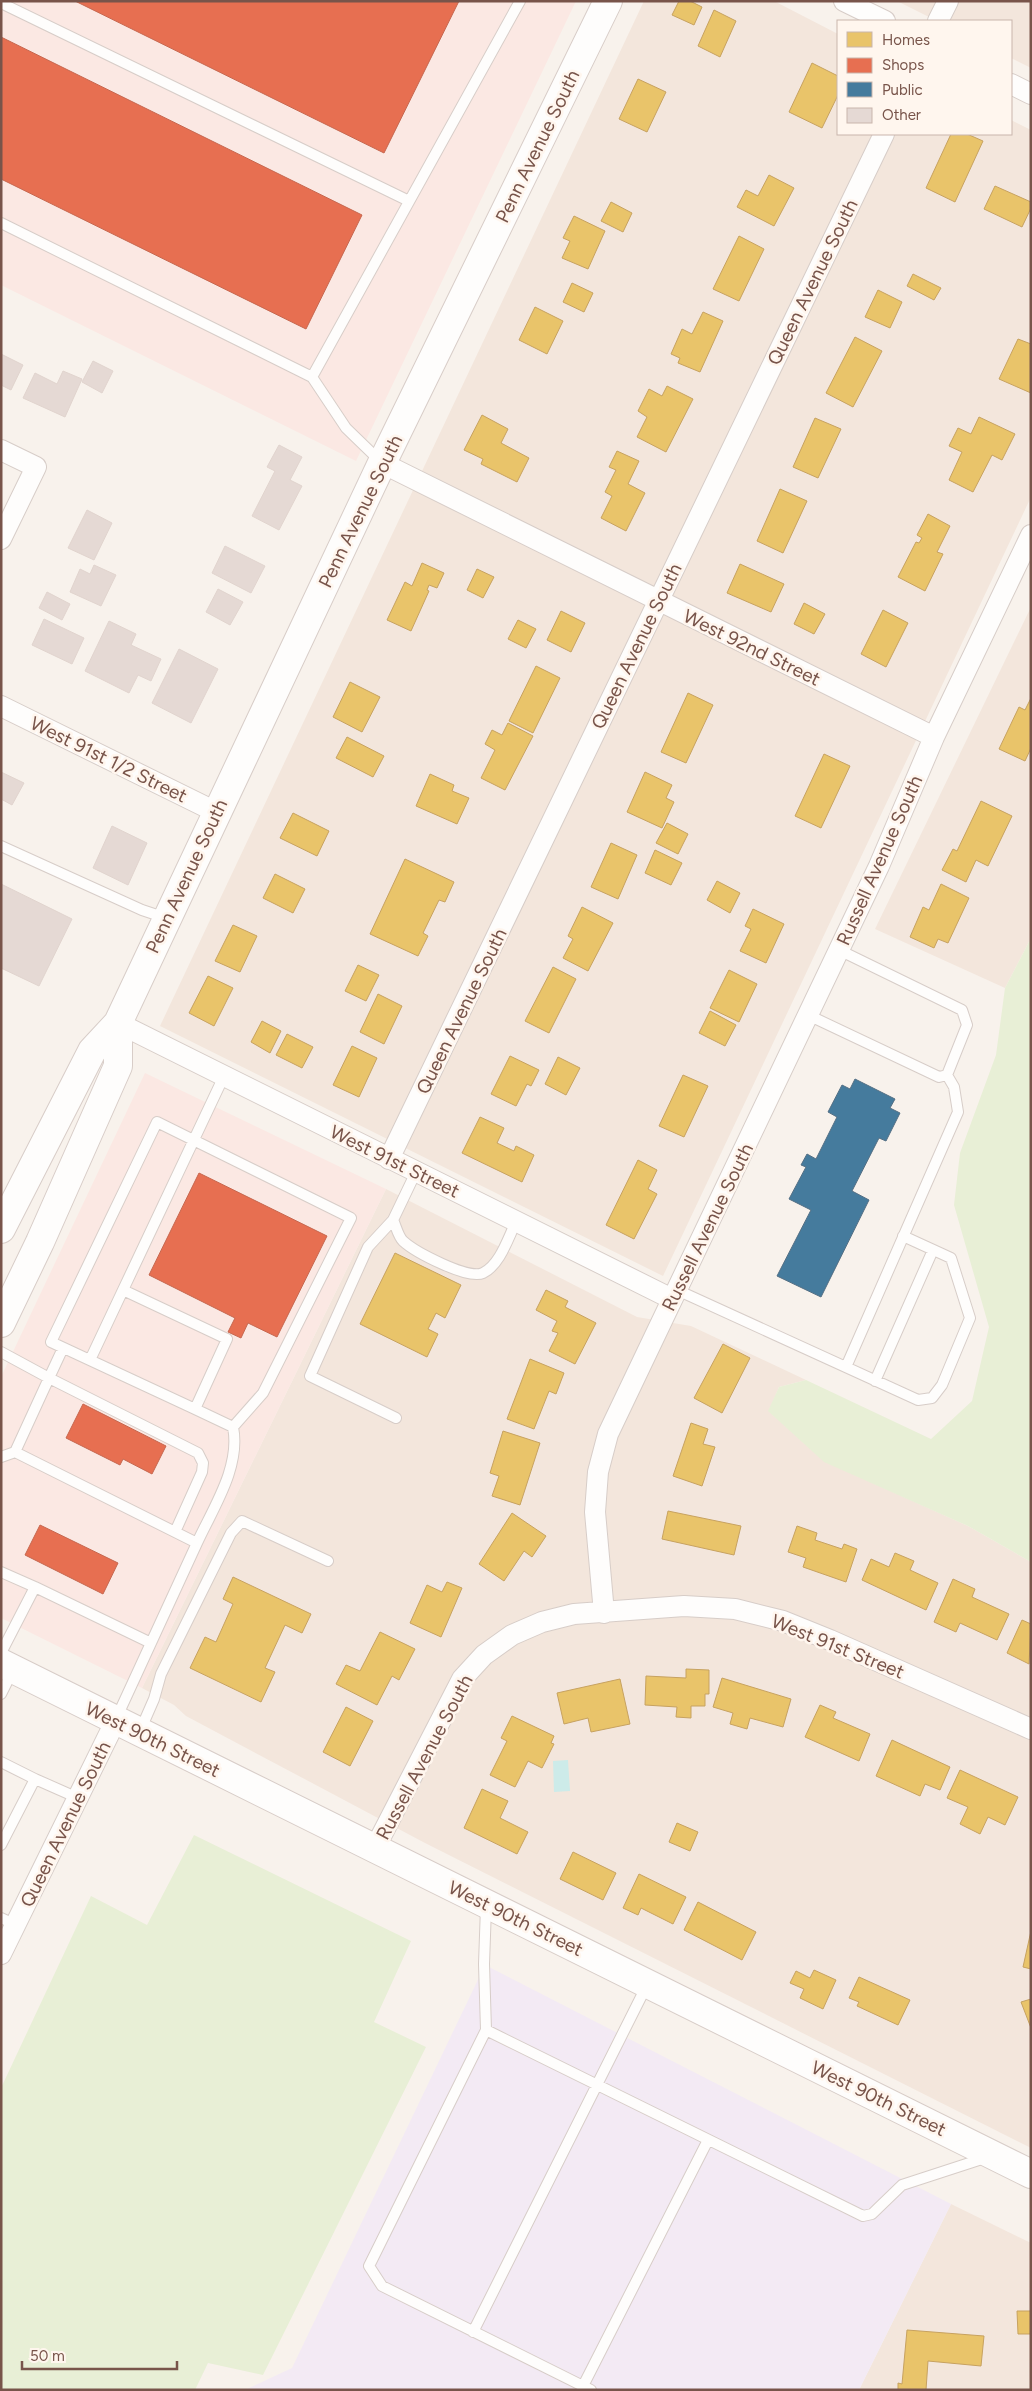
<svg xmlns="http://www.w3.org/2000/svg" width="1032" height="2391" font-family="Figtree,sans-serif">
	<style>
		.residential { fill: #f3e6dc }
		.commercial { fill: #fbe8e3 }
		.education { fill: #f3eaf4 }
		.green { fill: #e8efd6 }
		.water { fill: #cdebe9 }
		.homes { fill: #e9c46a; stroke: #c7a260 }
		.shops { fill: #e76f51; stroke: #c6674f }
		.public { fill: #457b9d; stroke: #546f84 }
		.building { fill: #e5d9d4; stroke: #e1d4ce }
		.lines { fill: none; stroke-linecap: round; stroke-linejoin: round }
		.lane-casing { stroke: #d7cdc8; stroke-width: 12 }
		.street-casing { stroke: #d7cdc8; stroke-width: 22 }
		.secondary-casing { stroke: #d8cdc8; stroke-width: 30 }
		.lane { stroke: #fefdfc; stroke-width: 10 }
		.street { stroke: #fefdfc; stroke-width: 20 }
		.secondary { stroke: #fefdfc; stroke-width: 28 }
		.labels { text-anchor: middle; stroke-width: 5; stroke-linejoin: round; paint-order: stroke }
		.street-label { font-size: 19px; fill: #78544a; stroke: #fff6ee }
	</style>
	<rect width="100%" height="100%" fill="#f8f2ec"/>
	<path class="residential" d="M644 1H774L838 34V134H1011V120L1031 130V497L663 1276 160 1026Z
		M897 1H1031V68L1011 58V21H937Z
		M1031 607V938L1005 988 875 929Z
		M386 1189 637 1317 691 1326 806 1380 779 1387 769 1411 824 1461 968 1526 1031 1562V2148L425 1843 186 1716 174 1705 142 1688Z
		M951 2204 1031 2243V2390H859Z"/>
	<path class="commercial" d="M1 1H576L356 461 1 285Z
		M145 1073 386 1189 142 1688 1 1618V1377Z"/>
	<path class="education" d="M485 1965 951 2204 859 2390H245L292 2368Z"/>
	<path class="green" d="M1031 938V1562L968 1526 824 1462 768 1411 779 1387 806 1380 931 1439 972 1401 989 1327 954 1205 960 1153 996 1055 1005 988Z
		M194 1835 411 1941 374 2022 426 2047 263 2375 208 2363 195 2390H1V2088L91 1896 147 1925Z"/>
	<path class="water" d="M568 1760 570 1791 554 1792 553 1761Z"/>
	<path class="homes" d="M679 1H690L702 7 694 25 672 15Z
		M714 10 736 21 720 57 698 46Z
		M812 63 838 76V95L822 128 789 112Z
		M638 79 666 92 647 132 619 119Z
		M951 134H967L983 141 955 202 926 188Z
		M769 175 794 188 774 226 737 207 746 190 758 196Z
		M995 186 1031 202V208L1022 227 984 209Z
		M611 202 632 213 623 232 601 221Z
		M574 216 605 231 588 269 562 258 570 241 563 238Z
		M739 236 764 249 739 301 713 289Z
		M913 274 941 288 934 300 907 286Z
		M572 283 593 293 584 312 563 302Z
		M878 290 902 302 890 328 865 317Z
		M535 307 563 321 547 354 519 340Z
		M703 312 723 321 700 372 678 363 680 358 671 354 682 329 692 334Z
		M855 337 882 351 853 407 826 393Z
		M1018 339 1031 344V393L999 379Z
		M667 386 693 399 666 452 637 437 647 417 638 411 649 389 662 396Z
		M482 415 508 429 501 443 529 458 517 482 481 464 483 459 464 450Z
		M979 417 1015 434 1002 460 992 455 973 492 949 480 962 452 949 446 958 428 971 434Z
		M815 418 841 429 818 478 793 467Z
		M617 451 639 461 628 484 645 493 626 531 601 518 612 496 605 492 616 470 609 467Z
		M780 489 807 501 783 553 757 541Z
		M928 514 950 526 937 552 943 554 925 591 898 577 916 542 919 543 922 538 917 535Z
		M422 563 444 573 437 588 429 585 427 590 429 591 411 631 387 620 405 582 412 586Z
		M740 564 784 584 771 612 727 593Z
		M477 569 494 577 483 598 467 590Z
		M804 603 825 614 814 634 794 624Z
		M883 610 908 623 886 667 861 654Z
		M561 611 585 623 571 652 547 640Z
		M518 620 536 629 526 648 508 639Z
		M536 666 560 678 533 733 509 721Z
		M350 682 380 697 362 732 333 717Z
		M688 693 713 705 686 763 661 752Z
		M1031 698V748L1025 761 999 749 1019 707 1025 710Z
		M508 723 533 736 505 790 481 778 495 750 485 744 492 730 502 735Z
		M347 737 384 756 373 777 336 758Z
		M824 754 850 766 821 828 795 816Z
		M645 772 672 785 666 798 674 802 662 828 627 812Z
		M430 774 454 785 452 791 469 798 457 824 416 806Z
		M981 801 1012 816 988 866 976 860 966 882 942 870 953 849 957 851Z
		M293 813 329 831 317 856 280 838Z
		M667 823 688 834 678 854 656 843Z
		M611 843 637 855 618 899 591 887Z
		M655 850 682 863 671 885 645 873Z
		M405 859 454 882 445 902 439 900 423 933 428 936 418 956 370 934Z
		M275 874 305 889 293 913 263 898Z
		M717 881 740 893 730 913 707 900Z
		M941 884 969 898 948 943 938 939 934 948 910 937 923 907 929 910Z
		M582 907 613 923 588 971 563 958 573 939 568 936Z
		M753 909 784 924 766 963 740 951 751 929 745 926Z
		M233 925 257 936 240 972 215 961Z
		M358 965 379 975 366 1001 345 991Z
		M553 967 576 979 549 1033 525 1021Z
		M729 970 757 984 739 1022 710 1008Z
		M208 976 233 988 214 1026 189 1013Z
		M378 994 402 1006 384 1044 360 1032Z
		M710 1011 736 1025 725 1046 699 1033Z
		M262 1021 281 1031 270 1053 251 1042Z
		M287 1034 313 1047 302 1068 276 1055Z
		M352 1046 377 1058 359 1097 333 1085Z
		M510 1056 539 1070 531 1086 527 1084 516 1106 491 1094Z
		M558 1057 580 1068 566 1095 545 1084Z
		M683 1075 708 1086 684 1137 659 1126Z
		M480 1117 504 1128 497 1143 514 1151 516 1146 534 1155 522 1182 462 1153Z
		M638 1160 657 1170 648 1189 657 1194 634 1239 606 1225Z
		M395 1253 461 1285 445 1318 436 1313 428 1329 438 1334 427 1357 360 1324Z
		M546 1290 568 1301 565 1307 596 1323 575 1364 549 1351 558 1333 552 1331 557 1321 536 1310Z
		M723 1344 750 1358 722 1413 694 1398Z
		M530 1359 564 1373 556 1394 549 1391 534 1429 507 1419Z
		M691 1423 708 1429 703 1444 715 1447 702 1486 673 1476Z
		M503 1431 540 1443 520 1505 492 1496 499 1476 490 1473Z
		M668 1511 741 1526 734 1555 662 1539Z
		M512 1513 546 1536 532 1557 524 1551 504 1581 479 1564Z
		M797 1526 817 1533 815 1540 842 1549 844 1544 857 1549 846 1582 803 1567 806 1558 788 1552Z
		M895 1553 914 1561 910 1570 938 1583 926 1610 862 1580 871 1559 889 1567Z
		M233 1577 311 1614 302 1633 285 1625 265 1668 275 1672 261 1702 190 1668 205 1637 216 1642 233 1604 223 1599Z
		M953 1579 975 1589 972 1597 1009 1614 997 1640 960 1623 956 1632 934 1622Z
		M447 1582 462 1588 441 1637 410 1623 427 1585 442 1592Z
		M1022 1620 1031 1624 1029 1664 1007 1653Z
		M380 1632 415 1649 399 1680 392 1676 377 1705 336 1684 346 1665 360 1671Z
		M686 1669 709 1670V1694H705V1706H691V1718L676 1717 677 1707 645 1705 646 1676 686 1678Z
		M722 1678 791 1699 783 1727 750 1718 747 1729 730 1724 733 1713 713 1707Z
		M620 1679 630 1724 591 1732 588 1718 564 1724 557 1693Z
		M820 1705 836 1712 833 1718 870 1734 859 1761 805 1737Z
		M346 1707 373 1721 350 1766 323 1752Z
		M512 1716 554 1736 551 1743 554 1744 542 1768 528 1761 515 1787 490 1775 507 1741 501 1738Z
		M892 1740 950 1767 940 1790 925 1784 920 1796 876 1776Z
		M960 1770 1018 1797 1005 1825 988 1817 980 1834 960 1824 968 1807 947 1798Z
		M482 1789 508 1801 500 1818 528 1832 517 1854 464 1828Z
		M677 1823 698 1832 690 1851 669 1842Z
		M573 1852 616 1873 603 1900 560 1879Z
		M639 1874 686 1897 673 1924 641 1908 638 1915 623 1908Z
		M698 1902 756 1932 742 1960 684 1930Z
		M1031 1931V1969L1023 1967Z
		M814 1970 836 1980 823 2009 800 1998 804 1989 790 1983 796 1971 810 1978Z
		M859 1977 910 2000 898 2025 857 2006 859 2002 849 1998Z
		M1031 1999V2028L1021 2002Z
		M1017 2311H1031V2334H1018Z
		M907 2330 984 2336 981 2366 928 2361 926 2390H898V2383L902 2384Z"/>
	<path class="shops" d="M75 1H459L384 153Z
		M1 37 362 215 306 329 1 179Z
		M199 1173 327 1236 277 1337 248 1323 241 1338 228 1332 235 1318 149 1275Z
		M83 1404 166 1446 152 1474 123 1459 120 1465 66 1438Z
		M40 1525 118 1563 103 1594 25 1555Z"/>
	<path class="public" d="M855 1079 895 1099 890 1108 900 1113 886 1141 879 1138 852 1191 869 1200 821 1297 777 1276 811 1210 789 1199 806 1167 801 1165 807 1154 816 1159 837 1117 828 1112 842 1085 850 1089Z"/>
	<path class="building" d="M1 354 23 365 11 390 1 385Z
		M93 361 113 371 102 393 82 382Z
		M63 371 82 379 65 417 23 398 35 373 57 384Z
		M279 445 302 457 290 480 302 486 279 530 252 516 275 471 267 467Z
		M87 510 112 523 94 560 68 548Z
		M225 546 265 566 251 593 212 573Z
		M94 565 116 575 101 606 70 592 80 569 90 574Z
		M218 589 243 602 230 625 206 612Z
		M47 592 70 604 62 620 39 608Z
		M44 619 84 638 72 664 32 645Z
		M109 621 136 634 131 645 161 659 151 681 138 675 129 693 85 671Z
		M179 649 218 669 191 723 152 703Z
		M1 772 24 783 12 805 1 799Z
		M112 826 147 843 128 885 93 868Z
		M1 884 72 919 39 986 1 968Z"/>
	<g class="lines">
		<defs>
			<path id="lane" d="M1 3 409 201
				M1 223 312 377 520 1
				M312 377 346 428 380 461
				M1 846 142 910 166 918
				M808 1015 939 1077 947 1075 967 1025 962 1010 839 950
				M393 1220C396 1226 398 1236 403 1241 415 1252 468 1280 483 1273 500 1265 508 1238 516 1222
				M677 1290 918 1400 932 1398 942 1385 970 1318 951 1258 903 1236
				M63 1348 49 1378 198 1453 203 1463 202 1472 175 1532
				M1 1352 49 1378 15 1452 197 1543 116 1719
				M90 1360 123 1290
				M846 1367 958 1112 954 1087 947 1075
				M875 1381 933 1250
				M195 1409 233 1427 263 1393 351 1218 157 1122 51 1342 195 1409 227 1339 123 1290 224 1076
				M396 1418 310 1376 368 1247 393 1220 416 1172
				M1 1457 15 1452
				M197 1543C213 1508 241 1467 233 1427
				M1 1572 35 1587
				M1 1653 35 1587 151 1643
				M1 1694 13 1670
				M140 1731 154 1699 161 1674 231 1533 242 1521 328 1561
				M1 1762 35 1779 1 1845
				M35 1779 78 1798
				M486 1907 484 1964 486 2030 369 2266 382 2286 591 2390
				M1 1918 16 1925
				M486 2030 863 2216 872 2214 902 2185 988 2157
				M473 2332 647 1985
				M583 2386 708 2140"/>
			<path id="street" d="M844 1 885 21
				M938 21 948 1
				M1011 84 1031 94
				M1 450 36 467 1 539
				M382 463 934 737
				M1 706 216 812
				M118 1023 672 1299
				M389 1159 884 134
				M604 1613 595 1512 598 1472 608 1434 879 866 934 737 1031 535
				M375 1848 462 1679 484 1655 512 1635 542 1622 574 1614 684 1606 735 1609 783 1621 830 1640 1031 1729
				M1 1954 116 1720"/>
			<path id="secondary" d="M1 1229 92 1051 118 1023 382 463 608 1
				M1 1323 40 1242 118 1066V1023
				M1 1663 1031 2174"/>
		</defs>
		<use href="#lane" class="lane-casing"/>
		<use href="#street" class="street-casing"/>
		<use href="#secondary" class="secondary-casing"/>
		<use href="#lane" class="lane"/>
		<use href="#street" class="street"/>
		<use href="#secondary" class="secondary"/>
	</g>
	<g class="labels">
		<g class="street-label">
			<text transform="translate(537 146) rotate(-64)" y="7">Penn Avenue South</text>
			<text transform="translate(812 282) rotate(-64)" y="7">Queen Avenue South</text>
			<text transform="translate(360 511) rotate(-64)" y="7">Penn Avenue South</text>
			<text transform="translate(636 646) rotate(-64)" y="7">Queen Avenue South</text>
			<text transform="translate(752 647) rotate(26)" y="7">West 92nd Street</text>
			<text transform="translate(109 759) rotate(26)" y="7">West 91st 1/2 Street</text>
			<text transform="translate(879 860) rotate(-66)" y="7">Russell Avenue South</text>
			<text transform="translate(186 876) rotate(-65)" y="7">Penn Avenue South</text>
			<text transform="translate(461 1011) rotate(-64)" y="7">Queen Avenue South</text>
			<text transform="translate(395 1161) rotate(26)" y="7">West 91st Street</text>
			<text transform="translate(707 1227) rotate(-64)" y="7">Russell Avenue South</text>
			<text transform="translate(838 1646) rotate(22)" y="7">West 91st Street</text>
			<text transform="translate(153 1739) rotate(26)" y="7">West 90th Street</text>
			<text transform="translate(424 1757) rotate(-62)" y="7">Russell Avenue South</text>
			<text transform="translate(65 1824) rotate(-64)" y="7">Queen Avenue South</text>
			<text transform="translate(516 1918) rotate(26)" y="7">West 90th Street</text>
			<text transform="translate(879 2098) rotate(26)" y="7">West 90th Street</text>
		</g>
	</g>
	<rect width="1032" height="2391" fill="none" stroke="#78544a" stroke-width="5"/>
	<rect x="837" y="20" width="175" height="115" fill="#fff6ee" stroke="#c9b5ac"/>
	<rect x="847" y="32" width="25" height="15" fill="#e9c46a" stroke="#c9b5ac"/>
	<text x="882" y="45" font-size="15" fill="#78544a">Homes</text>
	<rect x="847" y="58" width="25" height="15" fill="#e76f51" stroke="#c9b5ac"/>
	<text x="882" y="70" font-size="15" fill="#78544a">Shops</text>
	<rect x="847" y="82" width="25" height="15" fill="#457b9d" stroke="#c9b5ac"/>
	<text x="882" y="95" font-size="15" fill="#78544a">Public</text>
	<rect x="847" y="108" width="25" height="15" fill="#e5d9d4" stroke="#c9b5ac"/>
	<text x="882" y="120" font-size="15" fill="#78544a">Other</text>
	<path d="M22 2361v8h155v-8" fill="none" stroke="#78544a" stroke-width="2.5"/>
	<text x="30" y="2361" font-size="15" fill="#78544a" stroke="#fff6ee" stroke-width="4" paint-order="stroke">50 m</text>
</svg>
